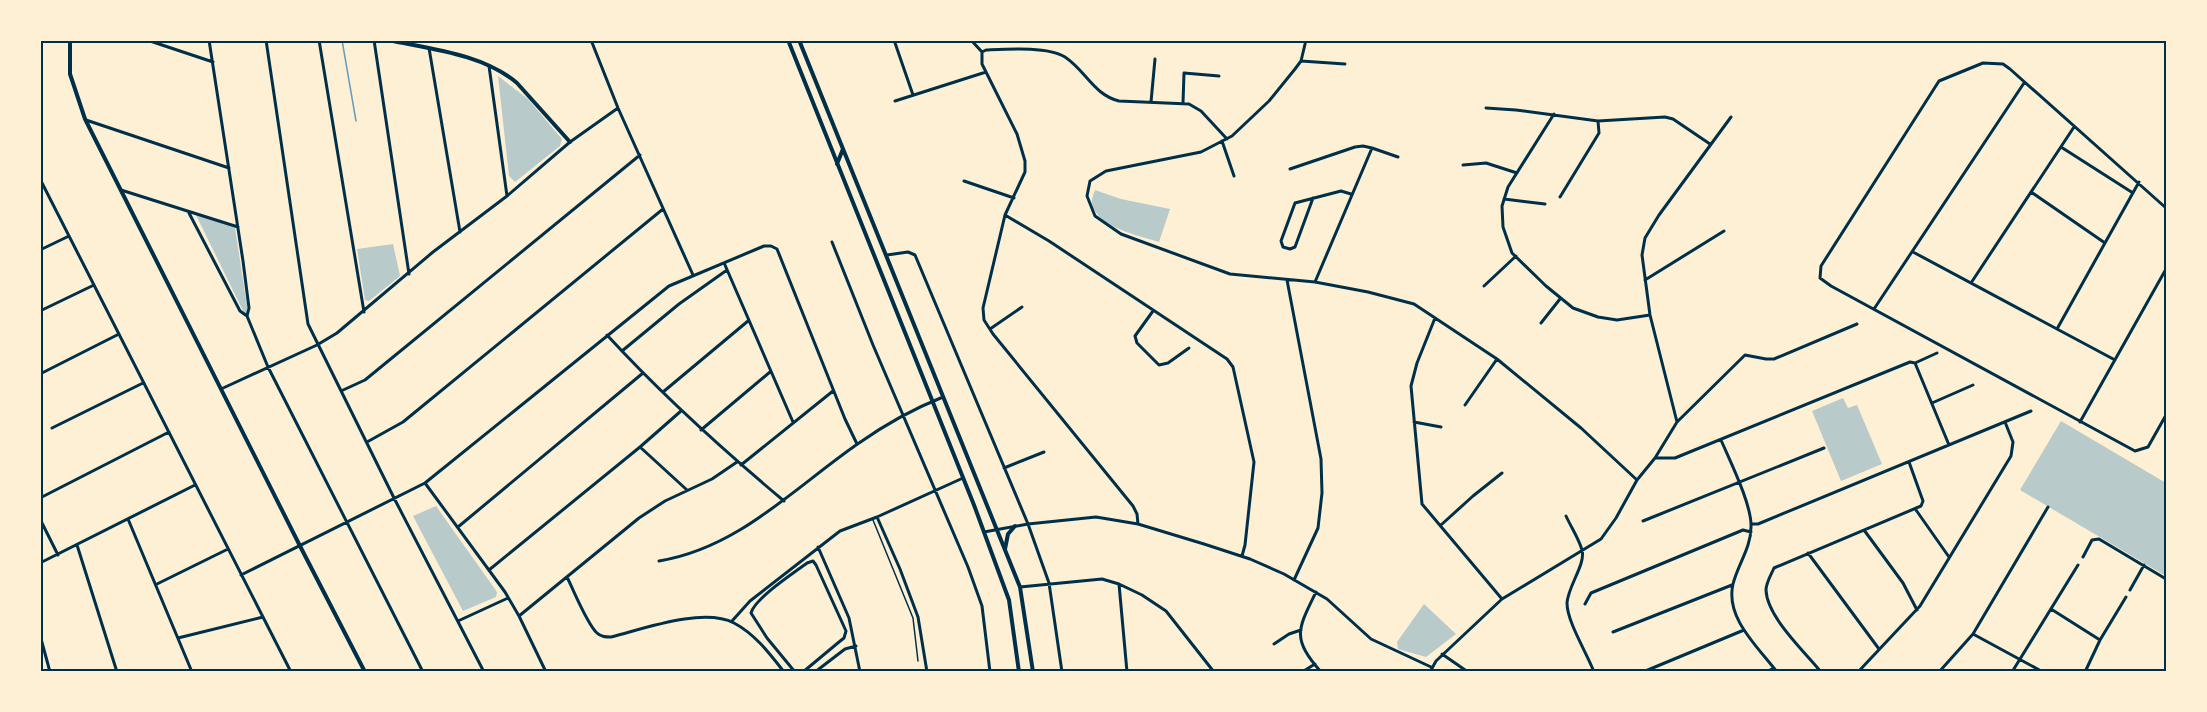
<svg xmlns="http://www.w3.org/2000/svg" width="2207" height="712" font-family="'Alegreya Sans',sans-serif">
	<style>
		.green { fill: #b9caca }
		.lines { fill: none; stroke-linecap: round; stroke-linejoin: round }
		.stream { stroke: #669bbc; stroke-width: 1.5 }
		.service { stroke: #003049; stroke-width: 1.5 }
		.minor { stroke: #003049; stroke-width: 3 }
		.tertiary { stroke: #003049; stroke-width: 4 }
		.secondary { stroke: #003049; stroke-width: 4 }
		.neatline { fill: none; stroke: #003049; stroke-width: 2 }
	</style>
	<rect width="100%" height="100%" fill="#fdf0d5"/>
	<path class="green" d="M498 76 528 99 562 139 560 146 515 182 509 176Z
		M1095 190 1121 199 1170 209 1159 242C1140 236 1096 227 1092 203 1091 199 1094 194 1095 190Z
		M195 213 235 228 250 325Z
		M393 244 400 276 369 301 365 300 357 249Z
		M1843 398 1848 408 1857 405 1882 464 1841 481 1812 411Z
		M2061 421 2166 483V576L2020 490Z
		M436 506 497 592 496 597 463 611 413 516Z
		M1424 604 1456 634 1426 657 1398 649 1397 642Z"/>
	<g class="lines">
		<path class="stream" d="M342 40 356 121"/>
		<path class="service" d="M873 520 913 618 918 661"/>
		<path class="minor" d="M147 40 213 62
			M209 40 243 261 249 308 247 316
			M266 40 308 324 394 498 484 672
			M319 40 364 312
			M374 40 409 274
			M591 40 618 108 693 275
			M894 40 913 95
			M971 40 982 52
			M1306 40 1301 61 1295 69 1269 101 1232 136 1201 152 1106 171 1090 181 1087 196 1095 216 1121 234 1230 274 1315 282 1368 292 1414 304 1497 359 1581 428 1637 480
			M429 48 460 232
			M1301 61 1345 64
			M489 66 507 196
			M895 101 986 72
			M1151 102 1155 59
			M1183 103 1184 73 1219 76
			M1486 108 1516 110 1598 121 1665 117 1673 119 1710 144
			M1554 114 1508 187 1502 206 1503 227 1512 253 1546 286 1573 308 1598 317 1617 320 1650 315
			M86 120 229 168
			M1222 141 1234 176
			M2061 147 2133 193
			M1372 148 1398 157
			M1463 165 1486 163 1517 173
			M1290 169 1355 147 1363 146 1372 148 1315 282
			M40 179 291 672
			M964 181 1014 198
			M121 190 238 227
			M2031 192 2105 243
			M1560 197 1599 133 1598 121
			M1313 198 1295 247 1290 249 1283 247 1281 241 1295 203 1341 191 1351 194
			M1504 199 1545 204
			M2166 208 2010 69 2003 64 1983 63 1939 81 1821 266 1820 278 1831 286 2135 451 2148 447 2166 415
			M189 213 240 311 247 316 268 367 423 672
			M1005 215 1049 241 1227 359 1233 367 1254 462 1245 545 1242 556
			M832 242 873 345 968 567 982 606 990 672
			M40 250 69 236
			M1913 252 2115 360
			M887 255 908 252 915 255 1028 524 1049 583 1062 672
			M725 265 793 422
			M1287 280 1321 459 1322 493 1318 528 1294 580
			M1645 280 1724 231
			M1971 283 2074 127
			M1484 286 1516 256
			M1874 309 2024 83
			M40 311 94 285
			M1153 311 1135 336 1137 343 1159 365 1168 363 1189 348
			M1435 318 1417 363 1411 386 1422 504 1502 599
			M1541 323 1560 299
			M990 329 1022 307
			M2057 329 2139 182
			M607 335C662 395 722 449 784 501
			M622 351 679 304 727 270
			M1915 363 1937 353
			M40 374 119 334
			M221 389 317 345 337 333 433 252 507 196 570 142 618 108
			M341 391 365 380 640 155
			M663 392 748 321
			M1932 403 1973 385
			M1465 405 1497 359
			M1414 422 1441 427
			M1677 422 1650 315 1642 255 1645 238 1659 215 1731 117
			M2080 422 2166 269
			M52 428 143 383
			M701 430 770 372
			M1721 440C1730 461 1752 505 1751 527 1751 548 1738 564 1733 584 1725 618 1758 647 1777 672
			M367 442 403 422 663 209
			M640 447 687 490
			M1655 458H1675L1910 362 1915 363 1949 445
			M741 465 833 391
			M1004 468 1044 452
			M425 483 505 592 519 616 546 672
			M40 498 169 432
			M1916 510 1949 557
			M1566 516C1571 527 1579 539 1582 550 1586 564 1568 586 1567 603 1567 622 1587 653 1594 672
			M877 517 900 569 918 617 927 672
			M40 519 58 555
			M128 519 192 672
			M1643 521 1824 448
			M1138 524 1137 514 1133 506 993 334 984 320 983 308 1005 215 1025 172V161L1017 134 982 64V52L986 50C1007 49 1048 46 1065 57 1086 71 1094 95 1119 101L1189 104 1201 111 1227 139
			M1751 524H1758L2031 411
			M1441 525 1473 496 1502 473
			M458 527 643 373
			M1864 530 1903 583 1917 610
			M984 532 1028 524 1096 517 1138 524 1204 544 1250 559 1284 574 1327 599 1371 639 1431 667
			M77 545 117 672
			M818 547 849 618 860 672
			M1808 553 1879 649
			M2083 557 2092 540 2099 539 2166 579
			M659 561C739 548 795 487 859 443 886 424 913 409 943 397
			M40 563 195 485
			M489 570 640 447 681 411
			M241 575 425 483 669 286 764 246H771L777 249 845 419 857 444
			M567 577C574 591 587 624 597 633 601 637 606 637 611 637 643 629 703 607 734 623 755 634 770 654 784 672
			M157 584 228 549
			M1119 584 1127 672
			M1020 587 1102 579 1119 584 1142 595 1166 611 1214 672
			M2130 590 2144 565
			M1316 592C1298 629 1291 638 1321 672
			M1585 604 1591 593 1743 530 1751 532
			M2051 609 2100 640
			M519 616 639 518 665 501 712 479 737 462
			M458 621 508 598
			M732 621 750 601 840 531 877 517 963 478
			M1613 632 1732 585
			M1973 634 2043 672
			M40 635 50 672
			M178 638 263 617
			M1274 644 1289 634 1301 630
			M1442 654 1468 672
			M795 672 767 638 751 613C755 598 794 573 807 563L813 561 816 565 846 631 844 638 839 642 803 672
			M815 672 845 649 856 646
			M1302 672 1315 664
			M1430 672 1436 661 1502 599 1601 539 1616 518 1637 480 1655 458 1677 422 1745 355 1766 359H1774L1857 324
			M1643 672 1744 630
			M1766 672 1774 668
			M1821 672C1804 651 1767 617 1766 590 1766 583 1771 575 1774 568L1921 506 1923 501 1909 462
			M1858 672 1920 606 2011 456 2013 442 2005 422
			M1939 672 1973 634 2048 507
			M2012 672 2078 565
			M2085 672 2100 640 2126 597"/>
		<path class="tertiary" d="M70 40V74L85 119 300 546 365 672
			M388 40C431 49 483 54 517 83L570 142"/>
		<path class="secondary" d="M788 40 974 505 1009 600 1019 672
			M799 40 1020 587 1033 672
			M837 164 843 149
			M1005 549 1008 534 1015 526"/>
	</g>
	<rect width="2207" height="712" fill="none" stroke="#fdf0d5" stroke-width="84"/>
	<rect x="42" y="42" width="2123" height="628" class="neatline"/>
</svg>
